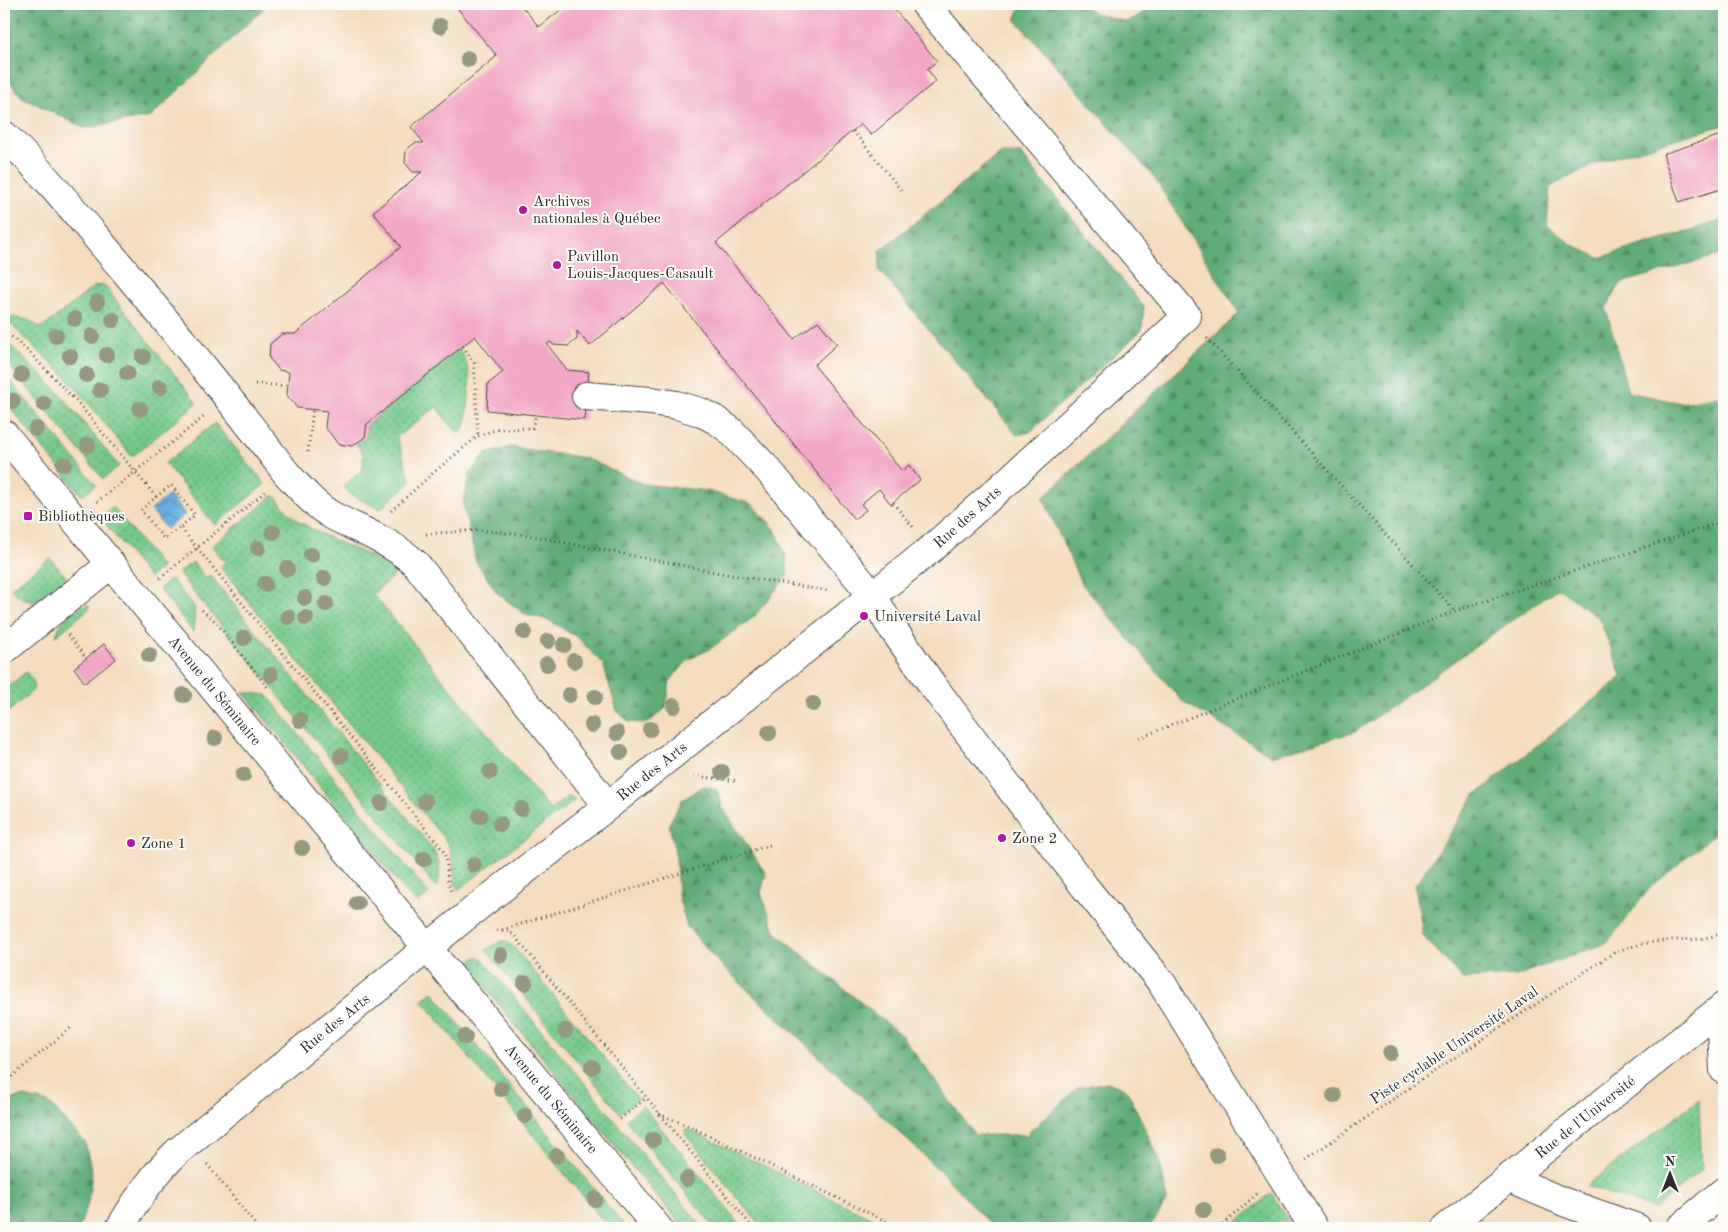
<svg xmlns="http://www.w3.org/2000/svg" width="1728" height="1232" font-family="'Old Standard TT',serif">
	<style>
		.grass { fill: url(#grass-dots); stroke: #507a5c }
		.forest { fill: url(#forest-firs); stroke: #456c52 }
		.water { fill: url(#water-waves); stroke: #486c84 }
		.building { fill: #f2a7c6 }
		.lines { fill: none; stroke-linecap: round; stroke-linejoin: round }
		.minor-casing { stroke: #494641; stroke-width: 30 }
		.path { stroke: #494641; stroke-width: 3; stroke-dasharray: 1 4; stroke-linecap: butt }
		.minor { stroke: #fff; stroke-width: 28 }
		.tree { fill: #949980 }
		.poi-dot { fill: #b5179e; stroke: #fdfcf7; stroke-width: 2 }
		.labels { text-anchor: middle; stroke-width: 4; stroke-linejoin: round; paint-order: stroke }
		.poi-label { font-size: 15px; fill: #2b2b2b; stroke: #fdfcf7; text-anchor: start }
		.street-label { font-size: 15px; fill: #2b2b2b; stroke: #fdfcf7 }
	</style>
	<defs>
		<pattern id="grass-dots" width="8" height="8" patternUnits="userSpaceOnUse" patternTransform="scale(1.25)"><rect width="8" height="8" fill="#74c88c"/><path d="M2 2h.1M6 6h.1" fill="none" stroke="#5fa373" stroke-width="1.8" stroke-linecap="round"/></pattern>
		<pattern id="forest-firs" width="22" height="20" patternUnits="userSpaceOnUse" patternTransform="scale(1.25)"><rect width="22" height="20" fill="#5fac78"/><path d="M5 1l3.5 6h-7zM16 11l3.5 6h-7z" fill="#4f8c63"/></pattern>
		<pattern id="water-waves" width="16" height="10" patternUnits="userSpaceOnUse" patternTransform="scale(1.25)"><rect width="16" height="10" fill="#66aedd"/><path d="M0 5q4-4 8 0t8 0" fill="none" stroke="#548eb3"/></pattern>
	</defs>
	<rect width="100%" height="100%" fill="#fdfcf7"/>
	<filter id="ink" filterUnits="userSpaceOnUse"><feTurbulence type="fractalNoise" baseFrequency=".02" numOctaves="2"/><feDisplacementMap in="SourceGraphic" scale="10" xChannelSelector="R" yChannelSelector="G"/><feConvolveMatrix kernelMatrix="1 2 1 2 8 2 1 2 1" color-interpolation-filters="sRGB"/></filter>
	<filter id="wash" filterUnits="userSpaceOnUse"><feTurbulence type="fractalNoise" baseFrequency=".0096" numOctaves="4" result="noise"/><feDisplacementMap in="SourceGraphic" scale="20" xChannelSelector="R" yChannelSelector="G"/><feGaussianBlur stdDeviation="1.12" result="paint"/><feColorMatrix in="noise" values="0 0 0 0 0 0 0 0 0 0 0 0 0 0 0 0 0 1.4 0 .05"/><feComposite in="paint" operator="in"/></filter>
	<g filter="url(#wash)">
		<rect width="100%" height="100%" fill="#f4ddbf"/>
		<path class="grass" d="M102 285 105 286 197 403 132 457C107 427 84 395 57 368 39 351 20 335 4 317V308L11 317 29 320 38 326 43 327 95 286Z
			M4 339 58 391 119 466 103 479 4 359Z
			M459 349C476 372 468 402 465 428L462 431H456L436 407 397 437 411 482 380 509 351 495 343 486 363 470 364 454 356 444 365 437 367 424Z
			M4 373 96 485 82 496 4 400Z
			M215 423 265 484 215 525 165 463Z
			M274 495C283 506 292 518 305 525 334 543 368 551 395 572L394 576 373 594 550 810 568 796H571L575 800 458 890C450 872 457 857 445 840L220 567 225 562 212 546Z
			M113 507 162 568 149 578 100 517Z
			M50 558 67 578C51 600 31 613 11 588Z
			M193 562 206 578 210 575 435 852C440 863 442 877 436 887L178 573Z
			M171 579 195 608 193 632 159 589Z
			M88 604 90 608 56 636C59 621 74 609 88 604Z
			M26 672 34 682 33 690 4 716V690Z
			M243 692 267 695 429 894 418 903 409 896Z
			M501 941H505L513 946 638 1099 620 1113 486 950Z
			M477 957H481L703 1228H684L657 1197 473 973C469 966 467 960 477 957Z
			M433 992 626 1228H609L422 1000Z
			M1699 1099 1702 1170 1654 1209 1586 1186Z
			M643 1106 743 1228H715L626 1120Z
			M685 1129 690 1130 893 1228H762L686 1135Z
			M1271 1193 1293 1228H1229Z"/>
		<path class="forest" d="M4 4H268L151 117 84 128 22 97 4 76Z
			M1022 4H1082L1095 13 1127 22 1158 4H1724V125L1601 161 1550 187 1547 225 1571 244 1599 258 1724 220V254L1621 283 1606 308 1628 392 1681 403 1724 395V826L1651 887 1607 943 1516 976 1463 979 1423 936 1415 886 1474 796 1622 677 1599 618 1558 588 1355 732 1272 756 1182 701 1081 583 1043 498 1239 313 1153 176 1015 19Z
			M1000 153H1020L1144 307 1142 330 1030 432 1017 435 879 270 880 251Z
			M510 447 586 458 643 484 708 491 752 504 775 529 786 555 788 575 754 617 710 649 688 660 670 681 666 708 648 723 629 722 617 711 603 664 578 638 550 621 523 613 497 593 476 561 463 504 470 473 486 454Z
			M704 786 716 789 720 796 722 807 766 874 761 893 776 933 902 1036 975 1135H1026L1079 1087 1108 1082 1127 1090 1160 1160 1167 1200 1156 1219 1149 1228H993L943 1174 891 1124 720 964 687 927 678 895 676 857 669 824 682 800Z
			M22 1096 49 1103 85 1142 92 1173 88 1203 79 1228H4V1102Z"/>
		<path class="water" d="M169 495 185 514 166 529 151 510Z"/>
		<g id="blocks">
			<path class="building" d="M454 4H520L539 27 568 4H890L937 61 927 69 936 81 871 135 861 124 716 243 794 339 818 321 837 344 814 365 902 471 909 465 920 480 891 504 879 489 861 504 866 510 854 519 664 283 590 346 577 331V339L568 346 554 345 550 342 547 344 567 370 589 372 585 420 487 410 488 384 503 372 475 336 367 424 365 437 352 446 338 444 325 427 327 411 297 408 287 395 289 372 279 370 269 358 270 344 282 334H295L401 247 373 212 422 172H413L405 163 406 150 415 143H424L411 127 497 56Z
				M1724 134V188L1679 202 1663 154Z
				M104 644 116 659 85 683 74 668Z"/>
		</g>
	</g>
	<g filter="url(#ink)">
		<use href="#blocks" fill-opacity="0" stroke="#494641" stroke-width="1"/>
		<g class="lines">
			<defs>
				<g id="minor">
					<path d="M4 135C47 176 84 223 123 269 179 336 234 404 287 474 301 489 315 506 333 516 363 532 389 540 416 564L608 806"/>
					<path d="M586 396 651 401 677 405 700 412 714 419 730 430 769 471 873 596 888 622 933 686 1084 886 1161 982 1314 1228"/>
					<path id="s1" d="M4 434 658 1228"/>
					<path d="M4 650 111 564"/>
					<path d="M1721 1009 1724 1070"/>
					<path d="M1508 1178 1564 1202 1637 1228"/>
					<path id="s2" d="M120 1228C136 1200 153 1175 177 1152L470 913 608 806 931 549 1009 480 1187 316 925 4"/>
					<path id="s3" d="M1446 1228 1724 1006"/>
					<path d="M1680 1228 1724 1191"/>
				</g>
			</defs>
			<use href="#minor" class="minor-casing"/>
			<path class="path" d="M853 131 902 191
				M4 330 29 352 78 403 156 497 141 510 164 539 180 527 442 849C450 862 444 879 452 891
				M1207 338 1455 611
				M463 346 474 363 478 436
				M255 384 288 386
				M308 452 313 409
				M156 497 171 485 195 515 180 527
				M97 502 205 416
				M893 503 913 527
				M391 511 433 473 478 436 497 429 532 428 536 415
				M426 534 478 530 527 535 731 575 829 591
				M160 578 265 492
				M202 610 215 621 268 688
				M68 635 86 658
				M1139 738 1455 611 1724 521
				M694 776 738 781
				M497 930H502L513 934 753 1228
				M502 930 773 844
				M4 1083 73 1026
				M659 1114 689 1126 900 1228
				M620 1119 646 1098
				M1306 1159 1427 1076 1615 952C1633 945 1652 942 1672 940 1690 939 1708 941 1724 931
				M207 1164 258 1228
				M1219 1228 1258 1193"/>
			<use href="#minor" class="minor"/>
		</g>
		<g class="tree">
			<circle cx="440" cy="26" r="8"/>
			<circle cx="468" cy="59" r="8"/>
			<circle cx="97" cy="302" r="8"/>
			<circle cx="75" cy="319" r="8"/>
			<circle cx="113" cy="320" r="8"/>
			<circle cx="56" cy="336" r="8"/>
			<circle cx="92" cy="336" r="8"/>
			<circle cx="107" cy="355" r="8"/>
			<circle cx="70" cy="356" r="8"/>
			<circle cx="143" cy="357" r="8"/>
			<circle cx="127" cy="373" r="8"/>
			<circle cx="22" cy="375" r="8"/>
			<circle cx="86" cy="375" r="8"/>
			<circle cx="160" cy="387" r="8"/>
			<circle cx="100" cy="390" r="8"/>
			<circle cx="13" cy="401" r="8"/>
			<circle cx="44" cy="404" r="8"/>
			<circle cx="140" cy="409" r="8"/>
			<circle cx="36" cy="429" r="8"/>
			<circle cx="88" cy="445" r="8"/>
			<circle cx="64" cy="464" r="8"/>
			<circle cx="273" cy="532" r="8"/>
			<circle cx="258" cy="548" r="8"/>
			<circle cx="311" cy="555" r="8"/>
			<circle cx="287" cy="569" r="8"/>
			<circle cx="324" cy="578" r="8"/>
			<circle cx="265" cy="584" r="8"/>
			<circle cx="305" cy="598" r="8"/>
			<circle cx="326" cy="604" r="8"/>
			<circle cx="288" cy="617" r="8"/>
			<circle cx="306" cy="618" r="8"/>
			<circle cx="524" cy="632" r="8"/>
			<circle cx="244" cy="638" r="8"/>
			<circle cx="548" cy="641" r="8"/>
			<circle cx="564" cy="645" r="8"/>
			<circle cx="149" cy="655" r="8"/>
			<circle cx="574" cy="661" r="8"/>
			<circle cx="547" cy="664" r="8"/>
			<circle cx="271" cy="675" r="8"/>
			<circle cx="184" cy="695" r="8"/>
			<circle cx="569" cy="695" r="8"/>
			<circle cx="595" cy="697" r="8"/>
			<circle cx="813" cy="704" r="8"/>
			<circle cx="674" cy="706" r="8"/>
			<circle cx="300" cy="720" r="8"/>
			<circle cx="592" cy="725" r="8"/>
			<circle cx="650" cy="729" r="8"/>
			<circle cx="617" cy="733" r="8"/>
			<circle cx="769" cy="733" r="8"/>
			<circle cx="215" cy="738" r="8"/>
			<circle cx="621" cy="752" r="8"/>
			<circle cx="341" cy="756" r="8"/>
			<circle cx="490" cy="772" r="8"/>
			<circle cx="722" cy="772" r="8"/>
			<circle cx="243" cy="775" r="8"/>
			<circle cx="425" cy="801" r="8"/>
			<circle cx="381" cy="803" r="8"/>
			<circle cx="521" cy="809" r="8"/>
			<circle cx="480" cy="816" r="8"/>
			<circle cx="500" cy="824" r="8"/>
			<circle cx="302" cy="848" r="8"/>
			<circle cx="424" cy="859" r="8"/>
			<circle cx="474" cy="865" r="8"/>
			<circle cx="357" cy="903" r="8"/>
			<circle cx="501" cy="955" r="8"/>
			<circle cx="525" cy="983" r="8"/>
			<circle cx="565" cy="1031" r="8"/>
			<circle cx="465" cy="1037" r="8"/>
			<circle cx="1390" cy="1053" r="8"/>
			<circle cx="592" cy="1067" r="8"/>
			<circle cx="501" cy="1089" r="8"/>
			<circle cx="1334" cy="1096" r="8"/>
			<circle cx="525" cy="1116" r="8"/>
			<circle cx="653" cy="1140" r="8"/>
			<circle cx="1217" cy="1155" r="8"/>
			<circle cx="557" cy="1156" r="8"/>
			<circle cx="687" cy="1179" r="8"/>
			<circle cx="595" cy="1199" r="8"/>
			<circle cx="1204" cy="1210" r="8"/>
		</g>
	</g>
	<g class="poi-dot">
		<circle cx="523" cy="210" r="5"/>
		<circle cx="557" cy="265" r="5"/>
		<rect x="23" y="511" width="10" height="10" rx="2.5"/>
		<circle cx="864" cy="616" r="5"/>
		<circle cx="1002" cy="838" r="5"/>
		<circle cx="131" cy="843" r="5"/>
	</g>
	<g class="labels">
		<g class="poi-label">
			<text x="533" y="206">Archives<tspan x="533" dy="17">nationales à Québec</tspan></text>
			<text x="567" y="261">Pavillon<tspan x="567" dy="17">Louis-Jacques-Casault</tspan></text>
			<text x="38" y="521">Bibliothèques</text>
			<text x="874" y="621">Université Laval</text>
			<text x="1012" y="843">Zone 2</text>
			<text x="141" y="848">Zone 1</text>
		</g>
		<g class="street-label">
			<text dy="5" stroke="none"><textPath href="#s2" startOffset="1109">Rue des Arts</textPath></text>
			<text dy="5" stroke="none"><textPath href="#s1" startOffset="332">Avenue du Séminaire</textPath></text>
			<text dy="5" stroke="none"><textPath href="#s2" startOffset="704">Rue des Arts</textPath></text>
			<text dy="5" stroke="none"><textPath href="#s2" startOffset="299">Rue des Arts</textPath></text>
			<text transform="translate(1454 1045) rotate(-34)" y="5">Piste cyclable Université Laval</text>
			<text dy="5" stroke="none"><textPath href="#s1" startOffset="861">Avenue du Séminaire</textPath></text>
			<text dy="5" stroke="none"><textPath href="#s3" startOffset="178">Rue de l'Université</textPath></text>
		</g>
	</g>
	<rect width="1728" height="1232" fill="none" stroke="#fdfcf7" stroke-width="20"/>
	<g transform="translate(1670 1174)" stroke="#fdfcf7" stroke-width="4" paint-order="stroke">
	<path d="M0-4L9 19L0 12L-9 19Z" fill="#2b2b2b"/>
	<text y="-8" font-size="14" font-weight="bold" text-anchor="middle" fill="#2b2b2b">N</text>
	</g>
</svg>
